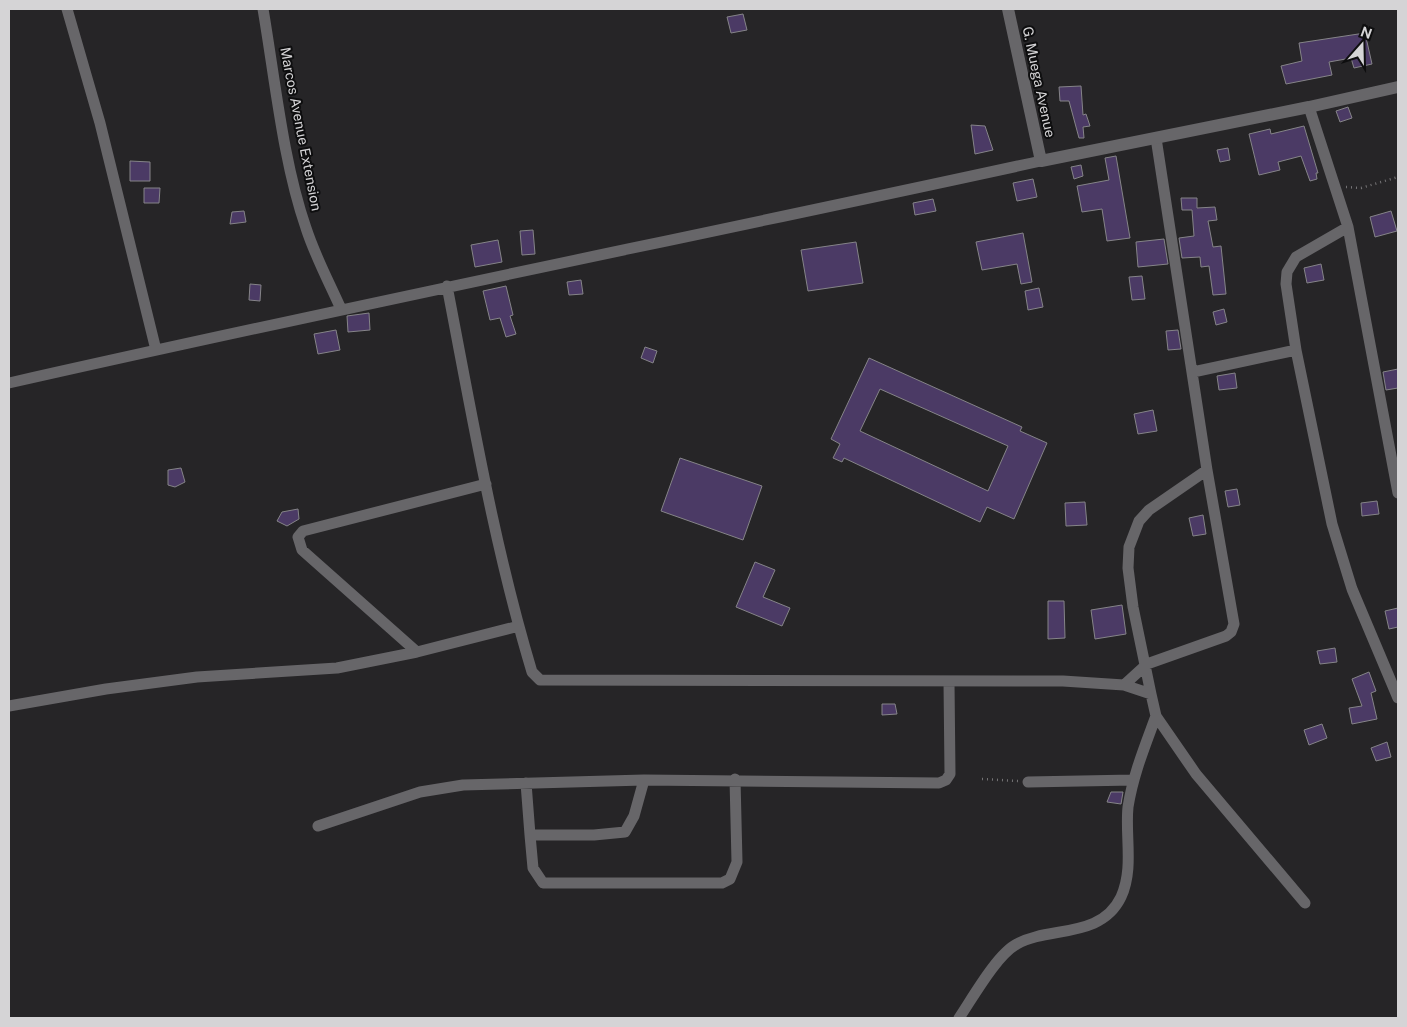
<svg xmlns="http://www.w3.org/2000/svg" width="1407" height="1027" font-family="'Public Sans',sans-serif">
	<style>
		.building { fill: #4b3a65; stroke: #858488; fill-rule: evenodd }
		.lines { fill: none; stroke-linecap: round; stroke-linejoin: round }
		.path { stroke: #757476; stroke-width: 2.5; stroke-dasharray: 1 4; stroke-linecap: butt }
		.street { stroke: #676669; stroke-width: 11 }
		.secondary { stroke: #676669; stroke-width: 12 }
		.labels { text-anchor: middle; stroke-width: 4; stroke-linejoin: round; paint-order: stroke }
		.street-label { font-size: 14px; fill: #d5d4d6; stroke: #0e0e0f }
	</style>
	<rect width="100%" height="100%" fill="#262527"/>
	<path class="building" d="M743 14 747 30 731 33 727 17Z
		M1365 33 1372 64 1354 68 1351 58 1329 62 1332 75 1286 84 1281 66 1302 61 1299 43Z
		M1081 86 1083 115 1086 114 1090 126 1083 127 1084 138H1079L1069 101H1060L1059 87Z
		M1348 107 1352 118 1340 122 1336 111Z
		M971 125 985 126 993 150 975 154Z
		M1304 126 1318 173H1316L1317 179 1310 181 1301 156 1278 162 1280 170 1259 175 1249 134 1270 129 1271 134Z
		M1228 148 1230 160 1220 162 1217 150Z
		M1116 156 1130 238 1107 241 1102 209 1082 212 1077 186 1109 180 1105 158Z
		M130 161 150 162V181H130Z
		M1081 165 1083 176 1074 179 1071 167Z
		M1033 179 1037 197 1017 201 1013 183Z
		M144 188H160L159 203H144Z
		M1181 198H1197V208L1215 207 1217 220 1208 221 1213 247 1221 246 1226 294 1213 295 1209 266 1201 267 1200 257 1182 258 1179 238 1194 236 1192 210H1182Z
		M933 199 936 211 915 215 913 203Z
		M244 211 246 222 230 224 232 212Z
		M1391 211 1397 231 1375 237 1370 217Z
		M533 230 535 254 522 255 520 231Z
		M1023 233 1032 282 1021 284 1017 264 982 270 976 242Z
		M1164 239 1168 264 1138 267 1136 242Z
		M498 240 502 262 475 267 471 245Z
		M856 242 863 283 808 291 801 250Z
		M1321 264 1324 280 1307 283 1304 268Z
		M1142 276 1145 299 1132 300 1129 277Z
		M581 280 583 294 569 295 567 282Z
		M250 284 261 285 260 301 249 300Z
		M506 286 513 315 510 316 516 334 506 337 500 318 490 320 483 291Z
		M1039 288 1043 307 1028 310 1025 291Z
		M1224 309 1227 322 1216 325 1213 312Z
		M369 313 370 330 348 332 347 316Z
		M336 330 340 350 318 354 314 334Z
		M1178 330 1181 349 1168 350 1166 331Z
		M645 347 657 351 653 363 641 358Z
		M869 358 1022 427 1020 431 1047 443 1014 519 987 507 980 522 844 458 842 462 833 458 840 444 831 439ZM880 389 1008 446 988 491 860 431Z
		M1398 369V388L1386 390 1383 372Z
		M1235 373 1237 388 1219 390 1217 376Z
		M1153 410 1157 431 1138 434 1134 414Z
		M680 458 762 486 743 540 661 511Z
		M181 468 185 482 175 487 168 485V470Z
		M1237 489 1240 505 1228 507 1225 491Z
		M1377 501 1379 514 1362 516 1361 503Z
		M1085 502 1087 525 1066 526 1065 503Z
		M298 509 299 519 287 526 277 521 282 512Z
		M1203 515 1206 534 1193 536 1189 518Z
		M755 562 775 570 763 597 790 608 782 626 736 607Z
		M1048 601H1064L1065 638 1048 639Z
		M1122 605 1126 634 1095 639 1091 610Z
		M1398 608V627L1389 629 1385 611Z
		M1335 648 1337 662 1320 664 1317 651Z
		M1369 672 1376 691 1371 693 1377 719 1352 724 1349 708 1362 706 1352 679Z
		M882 704H895L897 714 882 715Z
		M1322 724 1327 738 1309 745 1304 730Z
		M1387 742 1391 757 1376 761 1371 748Z
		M1111 792H1123L1121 804 1107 802Z"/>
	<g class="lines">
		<path class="path" d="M1346 187 1361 188 1398 177
			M982 779 1018 781"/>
		<path class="street" d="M67 9 100 123 156 350
			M263 9C275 79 283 162 306 228 315 256 329 282 341 309
			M1309 107 1348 227 1296 257 1287 272 1286 284 1296 350 1332 524 1352 589 1398 698
			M1156 138 1207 470 1149 510 1139 521 1129 547 1128 568 1133 607 1151 694 1156 716 1196 774 1305 903
			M1348 227 1398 493
			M447 286C472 415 494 546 532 672L540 680 1063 681 1124 685 1151 694
			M1193 372 1296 350
			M9 383C352 305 697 236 1041 161
			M417 652 302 550 298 537 303 531 486 484
			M1124 685 1147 664 1226 636 1231 632 1234 624 1207 470
			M9 706 106 689 197 677 337 668 417 652 519 626
			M1028 782 1133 780
			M526 783 530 835H594L625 832 634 816 644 780
			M318 826 420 792 463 785 644 780 939 783 946 780 950 774 949 682
			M530 835 533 868 543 883H722L730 879 737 862 735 779
			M959 1018C972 999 997 954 1017 944 1049 926 1101 939 1121 897 1134 869 1125 836 1128 807 1133 775 1145 746 1156 716"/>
		<path class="secondary" d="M1008 9 1041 161 1309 107 1398 87"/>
	</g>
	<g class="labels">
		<g class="street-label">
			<text transform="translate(1039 82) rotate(78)" y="5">G. Muega Avenue</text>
			<text transform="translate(301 129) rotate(79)" y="5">Marcos Avenue Extension</text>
		</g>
	</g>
	<rect width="1407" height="1027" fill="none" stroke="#d5d4d6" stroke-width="20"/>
	<g transform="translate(1362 45) rotate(20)" stroke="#0e0e0f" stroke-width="4" paint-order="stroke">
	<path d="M0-4L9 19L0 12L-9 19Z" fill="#d5d4d6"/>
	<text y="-8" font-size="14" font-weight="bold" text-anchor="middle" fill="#d5d4d6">N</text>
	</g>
</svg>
